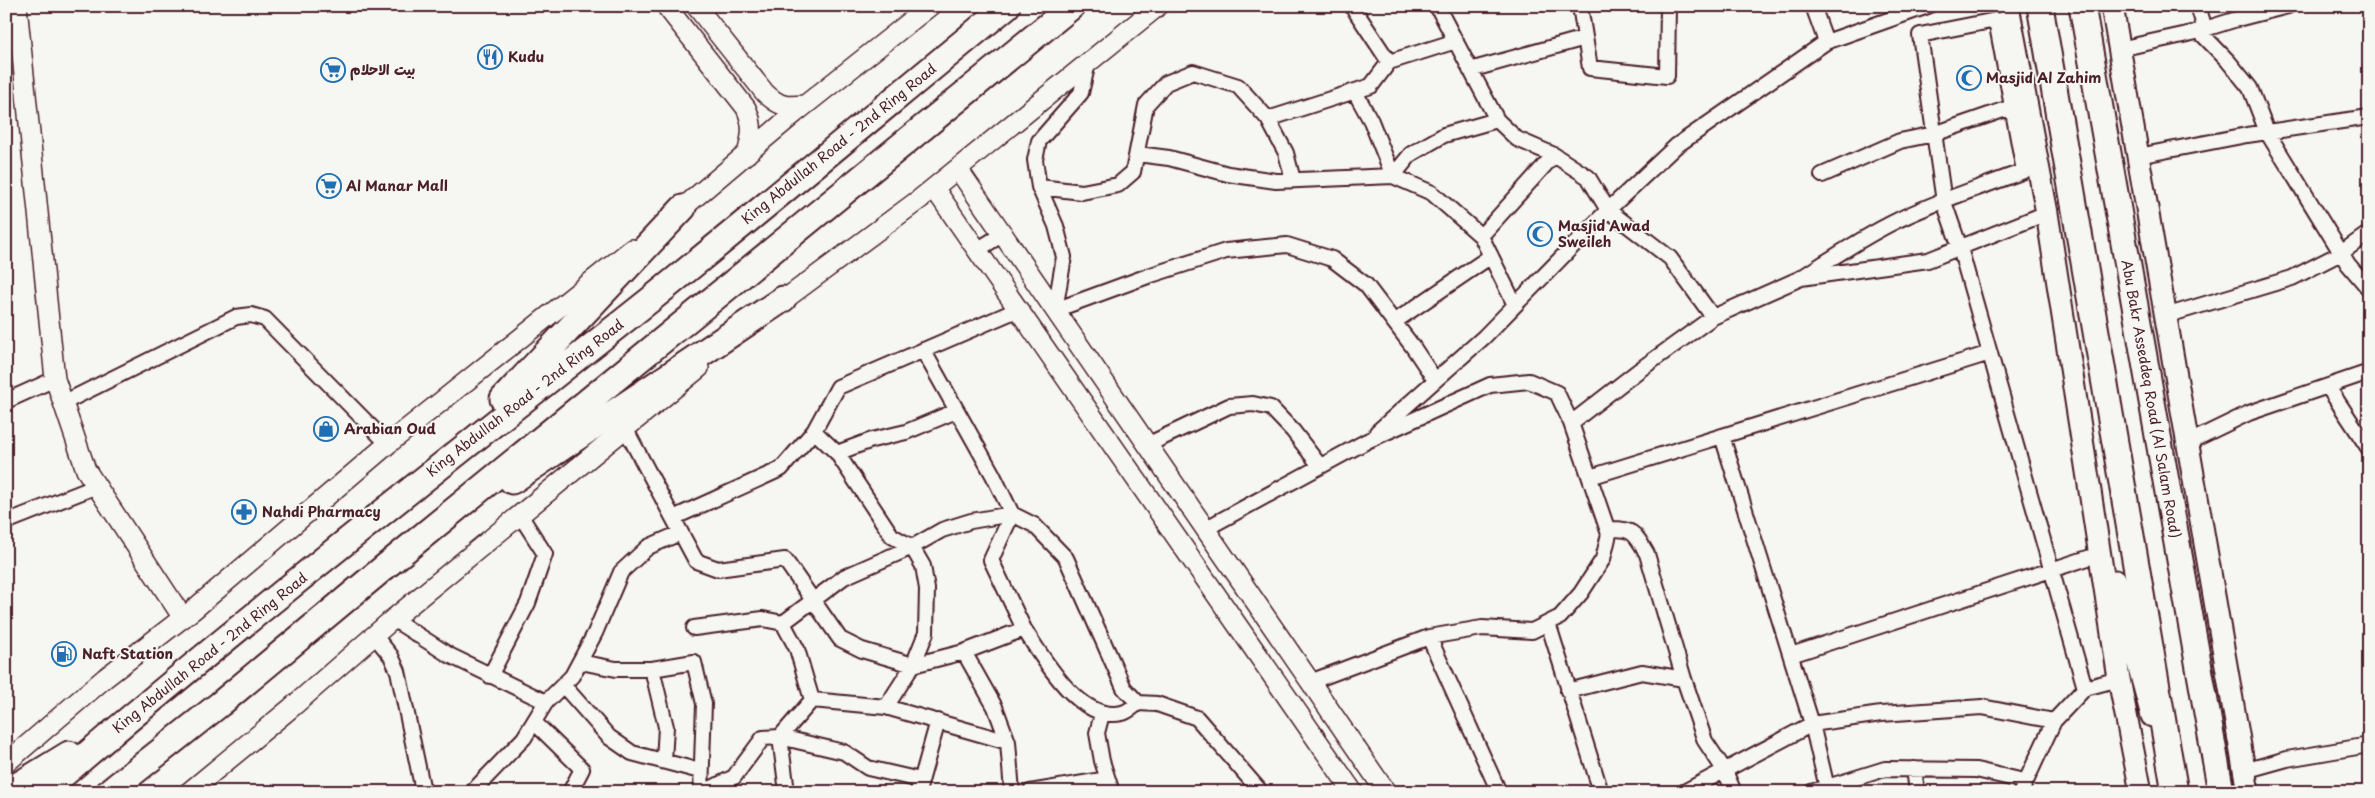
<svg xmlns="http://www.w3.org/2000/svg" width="2375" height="798" font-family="'Playpen Sans','Playpen Sans Arabic',sans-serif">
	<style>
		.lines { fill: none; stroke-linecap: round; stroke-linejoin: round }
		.street-casing { stroke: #4a1f2b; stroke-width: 18 }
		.secondary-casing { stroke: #4a1f2b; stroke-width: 22 }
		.primary-casing { stroke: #4a1f2b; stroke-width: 25 }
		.highway-casing { stroke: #4a1f2b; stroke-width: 29 }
		.street { stroke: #f6f6f2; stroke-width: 14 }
		.secondary { stroke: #f6f6f2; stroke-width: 19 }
		.primary { stroke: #f6f6f2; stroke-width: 21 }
		.highway { stroke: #f6f6f2; stroke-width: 25 }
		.labels { text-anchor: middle; stroke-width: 4; stroke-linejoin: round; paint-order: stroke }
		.poi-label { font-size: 14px; font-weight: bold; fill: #4a1f2b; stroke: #f6f6f2; text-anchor: start }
		.street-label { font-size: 14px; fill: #4a1f2b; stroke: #f6f6f2 }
	</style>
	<rect width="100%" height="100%" fill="#f6f6f2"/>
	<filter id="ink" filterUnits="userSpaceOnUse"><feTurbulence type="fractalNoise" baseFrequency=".02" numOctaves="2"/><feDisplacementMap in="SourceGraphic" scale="10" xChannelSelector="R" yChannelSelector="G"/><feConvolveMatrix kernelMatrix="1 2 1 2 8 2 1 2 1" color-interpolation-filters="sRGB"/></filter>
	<g filter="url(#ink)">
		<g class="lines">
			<defs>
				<path id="street" d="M1352 6 1389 62
					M1437 6 1497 120 1517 139 1554 155 1588 177 1608 210 1670 258 1713 317
					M1580 6 1590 68 1667 76 1668 6
					M1813 6 1826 42
					M2198 6 2205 29
					M2199 31 2228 61 2250 88 2267 132 2348 264 2369 289
					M2119 49 2192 33 2237 19 2288 6
					M1470 70 1585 38
					M1355 92 1371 121 1393 176 1411 154 1444 135 1497 120
					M1268 119 1371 86 1389 62 1456 41
					M1137 154 1169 158 1228 174 1276 181 1393 176 1432 193 1481 236 1515 305
					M2138 156 2247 135 2369 117
					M1822 175 1900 141 1934 134 2012 107
					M1039 187 1082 192 1118 185 1133 172 1146 105 1166 83 1193 72 1238 86 1268 119 1286 153 1293 180
					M1481 236 1554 155
					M977 250 1003 234
					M1801 278C1832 258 1863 237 1896 221 1936 201 1982 187 2024 171L1996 20 1920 35 1944 202 1960 248 2085 688
					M1055 310 1148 276 1226 251 1287 245 1332 259 1366 285 1413 347 1435 380
					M1055 310 1064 257 1056 226 1039 187 1035 160 1039 141 1081 93 1088 63
					M2165 316 2292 278 2341 253 2369 233
					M1394 322 1491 256
					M2328 387 2369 449
					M6 401 55 379
					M63 403 236 317 251 315 265 319 388 444
					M1571 423 1638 371 1713 317 1801 278 1928 260 2047 213
					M625 428 696 561 718 569 785 560 840 639 862 650 913 665 964 652 1024 629 991 560 1012 514 993 475 923 350
					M814 431 837 453 892 536 912 547 923 566 927 589 926 633 913 665 886 707
					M1377 432 1484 337 1608 210 1676 146 1826 42 1928 6
					M1722 436 1812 724 1828 792
					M2187 443 2249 413 2369 372
					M1147 445 1229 406 1253 404 1271 408 1293 431 1320 466
					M837 453 872 440 906 432 956 411
					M1590 477 1990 353
					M673 518 781 469 814 431 838 387 1019 309
					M6 522 97 486
					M1205 529 1367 441 1490 385 1529 381 1557 393 1571 423 1609 534 1603 559 1581 593 1560 617 1532 631 1482 628 1429 637 1310 682
					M1608 529C1633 528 1635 533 1647 554L1684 679
					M393 619 449 655 546 702
					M783 623 844 577 912 547 942 530 971 521 1012 514 1034 525 1066 558 1124 688 1138 703 1157 704 1197 718 1261 792
					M1548 623 1601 792
					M694 628 763 619 783 623 797 649 812 700
					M1024 629C1043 658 1080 723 1122 713 1128 712 1134 706 1138 703
					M374 635 391 656 398 671 422 786 425 792
					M1429 637 1499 792
					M964 652 995 707 1008 742 1012 792
					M1791 655 2100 554
					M580 662 616 669H652L694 662 704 704 701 792
					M652 669 666 727 664 761
					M490 676 528 603 545 554 520 515
					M563 685 609 737 632 753 700 771
					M1568 691 1642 672 1684 679 1705 741 1725 771 1734 792
					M812 700 886 707 1008 742
					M1102 714 1097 733 1102 761 1112 792
					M535 723 582 769 570 792
					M1914 769 1917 792
					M2244 771 2287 759 2369 745
					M472 792 524 738 546 702 572 676 595 633 621 572 648 547 680 533
					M704 792 734 777 763 738 780 737 844 752 868 768 920 780
					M787 792 780 737 812 700
					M918 792 938 721
					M1030 792 1108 779
					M1684 792 1812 724 1881 714 1982 707 2054 721
					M1811 792 1885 769 1976 770 2024 781
					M2021 792 2054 721 2085 688 2119 679"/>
				<path id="secondary" d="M17 6 55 379 86 470 183 618
					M666 6 746 108C754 125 752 136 747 154
					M696 6 765 93C780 107 785 107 805 105
					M958 169 1386 792
					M934 188 1353 792
					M673 216 795 113 930 6
					M773 308 920 199 1158 6
					M6 763 105 678 193 610 388 444 632 249
					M189 792 291 708 393 619 699 368"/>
				<path id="primary" d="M2008 6 2047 213 2119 679 2141 792
					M2112 6 2248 792
					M2116 581 2152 716"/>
				<path id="highway" d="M2040 6 2175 792
					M2082 6 2221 792
					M503 399 683 208
					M512 481 783 299
					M7 792 69 754
					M43 792C241 622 446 462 650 300 770 203 888 104 1007 6
					M109 792 220 704 386 566 1072 6"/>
			</defs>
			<use href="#street" class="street-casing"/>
			<use href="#secondary" class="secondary-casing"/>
			<use href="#primary" class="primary-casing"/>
			<use href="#highway" class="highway-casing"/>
			<use href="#street" class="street"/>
			<use href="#secondary" class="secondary"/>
			<use href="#primary" class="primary"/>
			<use href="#highway" class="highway"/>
		</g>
	</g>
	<defs>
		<symbol id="restaurant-ring" viewBox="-11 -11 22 22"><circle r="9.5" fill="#f6f6f2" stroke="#1f6fb2" stroke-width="1.5"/><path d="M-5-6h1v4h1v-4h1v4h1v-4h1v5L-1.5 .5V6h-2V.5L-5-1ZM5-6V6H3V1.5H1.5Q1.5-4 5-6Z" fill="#1f6fb2"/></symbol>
		<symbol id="supermarket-ring" viewBox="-11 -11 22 22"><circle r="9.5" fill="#f6f6f2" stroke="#1f6fb2" stroke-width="1.5"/><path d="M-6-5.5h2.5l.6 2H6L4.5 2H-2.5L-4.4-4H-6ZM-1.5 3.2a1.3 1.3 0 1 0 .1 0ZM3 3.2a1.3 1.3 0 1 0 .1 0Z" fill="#1f6fb2"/></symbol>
		<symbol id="mosque-ring" viewBox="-11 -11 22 22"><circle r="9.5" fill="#f6f6f2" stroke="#1f6fb2" stroke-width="1.5"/><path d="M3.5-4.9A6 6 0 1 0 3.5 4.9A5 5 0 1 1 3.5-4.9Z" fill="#1f6fb2"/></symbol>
		<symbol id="shop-ring" viewBox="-11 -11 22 22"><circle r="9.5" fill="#f6f6f2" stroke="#1f6fb2" stroke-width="1.5"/><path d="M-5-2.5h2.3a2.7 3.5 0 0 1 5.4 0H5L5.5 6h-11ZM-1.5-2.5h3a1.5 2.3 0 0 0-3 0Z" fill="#1f6fb2"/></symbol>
		<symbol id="pharmacy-ring" viewBox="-11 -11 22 22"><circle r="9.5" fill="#f6f6f2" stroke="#1f6fb2" stroke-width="1.5"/><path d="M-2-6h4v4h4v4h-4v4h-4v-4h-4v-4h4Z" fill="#1f6fb2"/></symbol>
		<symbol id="fuel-ring" viewBox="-11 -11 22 22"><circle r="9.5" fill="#f6f6f2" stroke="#1f6fb2" stroke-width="1.5"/><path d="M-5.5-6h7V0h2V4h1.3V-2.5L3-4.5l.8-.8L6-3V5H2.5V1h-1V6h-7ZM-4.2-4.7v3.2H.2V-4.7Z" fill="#1f6fb2"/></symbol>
	</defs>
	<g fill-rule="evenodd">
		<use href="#restaurant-ring" x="476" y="43" width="28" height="28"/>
		<use href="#supermarket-ring" x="319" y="56" width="28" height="28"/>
		<use href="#mosque-ring" x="1955" y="64" width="28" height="28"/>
		<use href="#supermarket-ring" x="315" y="172" width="28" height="28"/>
		<use href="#mosque-ring" x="1526" y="220" width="28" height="28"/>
		<use href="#shop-ring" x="312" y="415" width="28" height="28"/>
		<use href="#pharmacy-ring" x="230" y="498" width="28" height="28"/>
		<use href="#fuel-ring" x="50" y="640" width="28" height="28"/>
	</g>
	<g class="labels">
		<g class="poi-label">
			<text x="508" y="62">Kudu</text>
			<text x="350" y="75">بيت الاحلام</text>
			<text x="1986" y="83">Masjid Al Zahim</text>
			<text x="346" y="191">Al Manar Mall</text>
			<text x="1558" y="231">Masjid Awad<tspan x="1558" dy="16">Sweileh</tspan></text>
			<text x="344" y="434">Arabian Oud</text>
			<text x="262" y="517">Nahdi Pharmacy</text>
			<text x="82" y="659">Naft Station</text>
		</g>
		<g class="street-label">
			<text transform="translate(839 144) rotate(-39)" y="5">King Abdullah Road - 2nd Ring Road</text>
			<text transform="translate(525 398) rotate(-38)" y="5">King Abdullah Road - 2nd Ring Road</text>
			<text transform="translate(2151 399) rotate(80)" y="5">Abu Bakr Asseddeq Road (Al Salam Road)</text>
			<text transform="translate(210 653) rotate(-39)" y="5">King Abdullah Road - 2nd Ring Road</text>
		</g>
	</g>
	<rect width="2375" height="798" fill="none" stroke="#f6f6f2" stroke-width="25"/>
	<rect x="12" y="12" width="2350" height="773" fill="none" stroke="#4a1f2b" stroke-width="2" filter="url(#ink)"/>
</svg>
